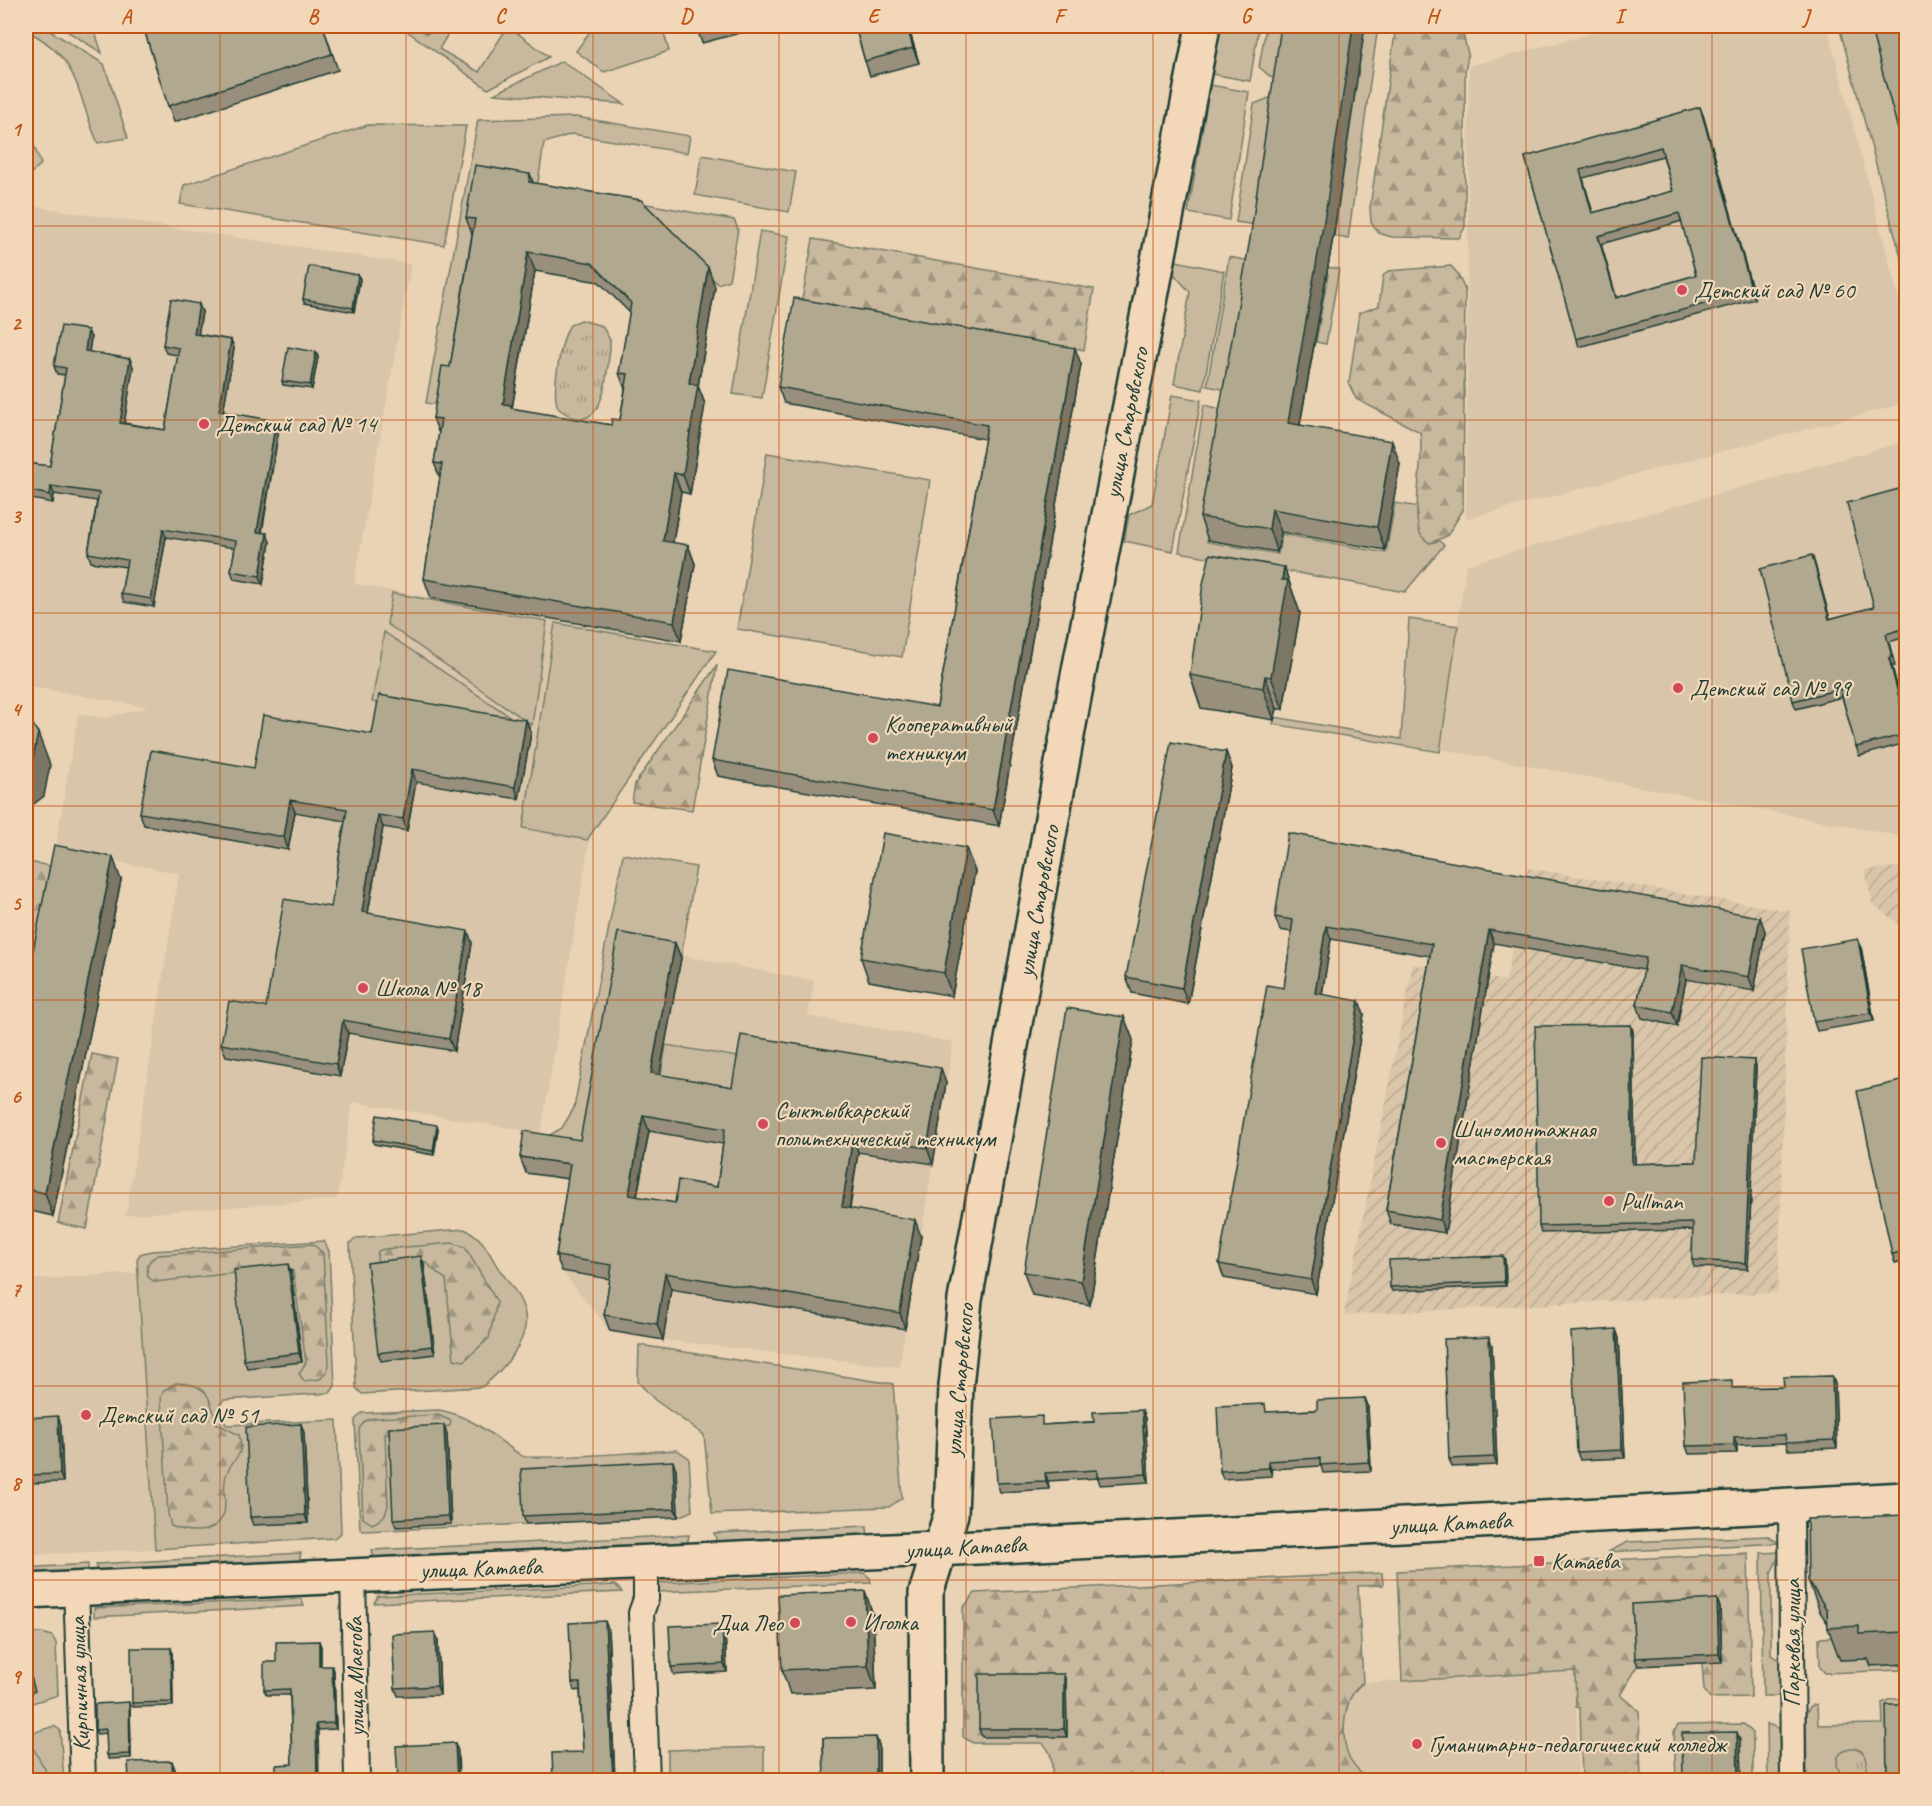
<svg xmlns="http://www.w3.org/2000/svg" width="1932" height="1806" font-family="Caveat,sans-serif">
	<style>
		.built { fill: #d9c5a9 }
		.industrial { fill: url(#industrial-furrows) }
		.grass { fill: #c8b99e; stroke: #747b69; stroke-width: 1.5 }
		.forest { fill: url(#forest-firs); stroke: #747b69; stroke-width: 1.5 }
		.park { fill: url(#park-tufts); stroke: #747b69; stroke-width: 1.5 }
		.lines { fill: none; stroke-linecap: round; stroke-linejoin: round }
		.street-casing { stroke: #1f3d34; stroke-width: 28 }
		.secondary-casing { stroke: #1f3d34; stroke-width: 38 }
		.street { stroke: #f2d8b9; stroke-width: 24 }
		.secondary { stroke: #f2d8b9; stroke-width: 33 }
		.wall { fill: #98907c; stroke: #1f3d34; stroke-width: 1.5; fill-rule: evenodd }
		.shaded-wall { fill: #7c7665; stroke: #1f3d34; stroke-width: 1.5 }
		.building { fill: #b1a890; stroke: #1f3d34; stroke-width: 1.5; fill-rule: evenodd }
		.grid { fill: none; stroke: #c05314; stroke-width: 1.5; stroke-opacity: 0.55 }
		.poi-dot { fill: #d1495b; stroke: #f2d8b9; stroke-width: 2 }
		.labels { text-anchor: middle; stroke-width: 4.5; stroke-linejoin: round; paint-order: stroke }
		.poi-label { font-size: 24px; fill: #1f3d34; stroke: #f2d8b9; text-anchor: start }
		.street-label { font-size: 24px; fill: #1f3d34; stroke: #f2d8b9 }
		.neatline { fill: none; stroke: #c05314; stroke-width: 2 }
		.grid-label { font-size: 20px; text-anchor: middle; font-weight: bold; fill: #c05314 }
	</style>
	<defs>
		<pattern id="industrial-furrows" width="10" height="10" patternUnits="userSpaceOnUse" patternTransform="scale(1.5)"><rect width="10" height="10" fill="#d9c5a9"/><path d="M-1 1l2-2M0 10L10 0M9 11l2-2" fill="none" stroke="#baaa92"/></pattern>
		<pattern id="forest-firs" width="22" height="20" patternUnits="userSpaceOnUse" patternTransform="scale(1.5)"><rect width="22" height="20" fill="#c8b99e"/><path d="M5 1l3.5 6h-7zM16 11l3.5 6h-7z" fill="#a29882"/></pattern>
		<pattern id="park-tufts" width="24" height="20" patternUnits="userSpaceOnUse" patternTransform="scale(1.5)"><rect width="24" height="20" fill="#c8b99e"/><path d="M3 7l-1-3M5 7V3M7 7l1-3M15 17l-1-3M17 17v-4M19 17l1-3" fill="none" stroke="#a29882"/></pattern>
	</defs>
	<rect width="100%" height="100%" fill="#ead2b4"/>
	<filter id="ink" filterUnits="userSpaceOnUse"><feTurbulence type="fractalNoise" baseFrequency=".0167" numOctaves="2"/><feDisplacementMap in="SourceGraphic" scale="12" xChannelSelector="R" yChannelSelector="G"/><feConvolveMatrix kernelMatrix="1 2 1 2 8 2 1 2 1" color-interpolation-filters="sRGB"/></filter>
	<g filter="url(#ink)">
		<path class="built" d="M1621 26H1827L1906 326V403L1466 519 1469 66Z
			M31 206 411 264 354 584 629 633 589 843 541 1133 353 1102 337 1199 126 1215 179 873 55 851 78 714 106 718 148 707 26 686V213Z
			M1906 441V837L1441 749 1466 565Z
			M618 943 814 981 808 1016 953 1042 899 1367 663 1340 610 1331 562 1271Z
			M137 1273 155 1549 26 1555V1280Z
			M1575 1671 1578 1780H1258L1253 1689Z"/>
		<path class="industrial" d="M1906 866V930L1872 903 1865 870Z
			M1527 868 1790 911 1778 1292 1344 1315 1413 964 1506 981Z"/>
		<path class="grass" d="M26 26H42L104 64 128 138 98 143C75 93 83 60 26 30Z
			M59 26H93L102 53Z
			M400 26H415L427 34 434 26H453L439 49 479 72 508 26 549 57 488 89Z
			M594 26H662L669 51 604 72 576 51Z
			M1219 26H1259L1250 81 1212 74Z
			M1266 26H1292L1284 80 1272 78 1259 67Z
			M1365 26H1378L1348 239 1334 236Z
			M1839 26H1872L1906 152V276Z
			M562 61 624 104 494 94Z
			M1210 85 1249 92 1229 220 1188 213Z
			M1269 98 1281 100 1263 226 1236 222 1254 104Z
			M576 117 690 136 687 153 572 134 544 143 537 189 444 406 426 403 478 120Z
			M368 125 466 126 444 245 180 204 184 185Z
			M34 146 41 164 26 178V149Z
			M702 155 796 172 789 212 695 195Z
			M614 198 734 220 738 229 729 280 718 284 649 216Z
			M760 231 789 236 762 398 733 394Z
			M1229 257 1256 262 1233 391 1207 386Z
			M1176 261 1224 271 1203 390 1174 384 1190 292 1173 273Z
			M1327 267 1339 269 1326 344 1316 342 1328 274 1306 269Z
			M1172 395 1201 400 1173 551 1124 541 1129 515 1152 504Z
			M1204 405 1230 411 1207 542 1278 554 1282 534 1386 553 1395 503 1419 507 1420 532 1430 543 1439 541 1444 545 1405 592 1179 552Z
			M767 453 930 480 902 657 737 629Z
			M392 593 547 621 532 725 387 624Z
			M1409 619 1458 626 1440 752 1273 724 1275 717 1401 739Z
			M555 623 716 651 587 840 523 828Z
			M384 632 530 730 372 702Z
			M623 854 696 867 681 957 623 946 575 1179C553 1180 543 1162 530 1147L562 1128 574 1108Z
			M666 1045 744 1058 737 1102 659 1088Z
			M464 1229C482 1236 488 1251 497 1266 506 1279 520 1295 524 1310 533 1338 502 1371 482 1387L362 1394 356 1388 350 1243 357 1238Z
			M324 1241 329 1251 335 1386 330 1393 224 1400 220 1404C221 1413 221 1419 227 1425L337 1420 341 1533 334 1538 155 1549 137 1259 140 1254 151 1251Z
			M639 1345 893 1384 902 1498 889 1507 712 1514 704 1435 655 1400 638 1382Z
			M439 1410C473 1416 495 1438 522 1456 529 1461 658 1451 677 1450L689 1458 692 1511 678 1517 676 1470 526 1524 363 1531 360 1529 355 1420 362 1413Z
			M867 1526 868 1538 718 1545 714 1533Z
			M689 1535 687 1545 374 1560 372 1550Z
			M1768 1536 1779 1543 1608 1552 1628 1542Z
			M1781 1552 1771 1573V1655L1783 1663 1784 1696H1763L1761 1553Z
			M301 1553 299 1562 293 1566 96 1573V1564Z
			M88 1564V1572L26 1579V1568Z
			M864 1573 870 1578 871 1583 654 1592 658 1583Z
			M615 1585 622 1592 374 1603 378 1596Z
			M301 1599 304 1606 94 1617V1608Z
			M42 1633 52 1636 56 1643 58 1695 26 1705V1634Z
			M1839 1637 1840 1660 1871 1658 1900 1665 1901 1670 1825 1673 1820 1667 1819 1638Z
			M1891 1699H1906V1728L1895 1780H1807L1806 1713 1811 1706 1817 1704 1818 1725 1883 1724 1882 1703Z
			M1744 1724 1753 1733V1780H1676L1674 1732 1678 1725Z
			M1767 1724 1779 1728 1780 1780H1768Z
			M54 1726 60 1730 64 1780H26V1735Z
			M764 1747V1780H668V1750Z"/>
		<path class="forest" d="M1396 26H1461L1468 54 1465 73V227L1459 238 1392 237 1378 233 1371 222 1370 208Z
			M813 239 1094 289 1084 350 802 300Z
			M1451 266 1457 273 1465 290 1463 510 1447 536 1430 543C1426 541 1422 538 1420 533 1411 511 1425 460 1420 432L1356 399 1349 384 1359 313 1379 306 1383 276 1388 271Z
			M717 665 692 810 632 802 635 784Z
			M28 862 57 867 26 1020V873Z
			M92 1054 118 1059 87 1229 58 1223Z
			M452 1243 465 1247 497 1302 489 1338 464 1361 454 1359 446 1279C436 1274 435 1271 428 1264 419 1255 393 1263 382 1265L377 1259 378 1251 384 1249Z
			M313 1244 323 1253 329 1363 327 1372 320 1379 304 1381 299 1374 306 1362 293 1271 286 1267 155 1282 148 1277C146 1265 147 1261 158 1255Z
			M176 1383C206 1383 211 1396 216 1423L239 1435C246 1458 231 1457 226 1476 222 1488 227 1502 224 1513 216 1536 188 1533 171 1526L168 1514 161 1397 164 1390Z
			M438 1415 451 1421 450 1426 385 1434 388 1505C386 1516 382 1519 372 1524L363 1518 359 1430C363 1422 366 1419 375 1418Z
			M1748 1553 1751 1697 1710 1698 1704 1690 1702 1663 1638 1666 1620 1695 1639 1711 1641 1780H1582L1580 1708 1576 1707 1575 1671 1402 1681 1397 1571Z
			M1382 1573 1383 1585 1358 1586 1363 1683C1343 1696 1340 1736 1349 1757 1353 1766 1361 1769 1363 1780H1052C1052 1766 1054 1752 1042 1743H973L963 1737V1608L975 1593Z
			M26 1747 33 1748 45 1769 46 1780H26Z"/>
		<path class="park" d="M581 320 602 326 610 340V349C606 377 604 443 559 409 550 395 561 339 570 325Z
			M1837 1763a15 15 0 1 1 30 0a15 15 0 1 1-30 0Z"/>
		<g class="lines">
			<defs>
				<path id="street" d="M1791 1505 1793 1780
					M646 1561V1599L641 1613 647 1780
					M353 1574 357 1780
					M76 1587 83 1780"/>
				<path id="secondary" d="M26 1591 999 1546 1906 1499
					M927 1780 926 1593 951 1514 956 1386 965 1300 1074 697 1203 26"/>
			</defs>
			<use href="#street" class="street-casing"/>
			<use href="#secondary" class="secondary-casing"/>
			<use href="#street" class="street"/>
			<use href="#secondary" class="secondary"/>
		</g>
		<path class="wall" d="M143 26H323L338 70 174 122Z
			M696 26H766L702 43Z
			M855 26H908L919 63 870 76 865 61Z
			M956 26H981L958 32Z
			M1703 115 1755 299 1579 347 1525 157ZM1663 156 1673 191 1593 213 1583 178ZM1682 221 1696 275 1616 298 1601 244Z
			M26 116 34 146 26 149Z
			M530 174 533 183 708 267 715 287 698 386 705 404 690 494 681 492 673 543 688 545 695 564 681 641 431 598 424 579 440 478 434 463 439 434 433 418 450 367 472 234 466 218ZM535 271 599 282 630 313 619 373 625 389 620 420 611 425 512 409Z
			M1334 232 1300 425 1400 464 1385 550 1281 532 1277 552 1208 540 1200 517Z
			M358 275 360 279 354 312 304 303 303 299Z
			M202 312 198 334 231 340 234 348 223 412 276 421 279 429 262 533 270 542 263 584 234 579 231 571 235 548 166 537 154 607 124 602 121 594 126 567 91 562 88 553 97 501 54 494 53 503 26 498V463L50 466 65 375 57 374 54 366 91 338 89 352 130 359 133 367 124 423 165 430 178 355 166 353 163 345Z
			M316 352 318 357 312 389 283 385 282 381Z
			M1081 364 999 826 718 776 712 760 937 707 985 439 784 403 778 387Z
			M1899 489 1906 515V637L1889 642 1895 666H1892L1906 722V743L1859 756 1842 697 1796 709 1793 701 1812 555 1830 619 1874 607Z
			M1284 567 1300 613 1283 709H1277L1274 720 1201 708 1190 675Z
			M526 720 531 733 519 799 416 782 407 831 383 827 368 913 472 943 454 1051 348 1033 340 1076 226 1056 221 1044 266 1007 331 907 345 821 295 812 288 850 144 825 140 813 254 768 372 734Z
			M1226 752 1232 768 1188 1004 1132 993 1126 977Z
			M975 871 952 996 869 981 861 958Z
			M121 880 53 1216 26 1210V986Z
			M1275 917 1765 931 1754 991 1686 979 1677 1026 1642 1018 1637 1005 1644 970 1494 943 1445 1233 1391 1224 1386 1210 1430 956 1331 939 1322 995 1364 1014 1316 1294 1224 1278 1219 1264 1284 988 1292 932 1280 930Z
			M1858 939 1861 947 1874 1021 1817 1031 1814 1022Z
			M675 943 681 958 659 1075 732 1087 946 1083 933 1164 858 1152 850 1209 921 1236 905 1329 671 1289 663 1340 610 1331 604 1315 610 1279 562 1271 556 1256 568 1179 526 1173 520 1157 580 1140ZM649 1131 723 1144 717 1187 675 1203 637 1197Z
			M1124 1017 1133 1040 1090 1305 1032 1295 1024 1272Z
			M1633 1031 1635 1164 1696 1162 1754 1060 1756 1066 1748 1269 1694 1267 1692 1260 1693 1230 1541 1233 1539 1226Z
			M1904 1089 1906 1102V1260L1895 1263 1892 1254Z
			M437 1125 438 1129 434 1155 374 1144 373 1140Z
			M1505 1260 1506 1286 1392 1291 1390 1287Z
			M424 1264 435 1354 381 1361 378 1353Z
			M291 1272 302 1362 247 1368 244 1360Z
			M1619 1338 1625 1458 1580 1460 1577 1452Z
			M1492 1345 1497 1465 1452 1467 1449 1459Z
			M1832 1376 1835 1384 1837 1448 1788 1450 1786 1443 1737 1445V1453L1689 1454 1686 1446 1735 1388 1784 1387Z
			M1365 1398 1368 1406 1371 1471 1323 1473 1321 1466 1271 1469 1272 1476 1223 1479 1220 1471 1268 1412 1317 1410Z
			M26 1418 61 1425 63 1482 26 1483Z
			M1145 1418 1149 1482 1100 1485 1098 1478 1048 1481 1049 1489 1000 1492 997 1483 1045 1425Z
			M301 1424 304 1433 308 1523 253 1525 250 1517Z
			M444 1425 447 1434 451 1524 396 1527 393 1519Z
			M676 1469 678 1517 526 1524 523 1516Z
			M1906 1515V1664L1871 1666 1868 1659 1840 1660 1828 1628V1624L1820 1612 1808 1580Z
			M865 1591 873 1615 876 1690 790 1694 782 1670Z
			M1717 1599 1720 1608 1722 1662 1638 1666 1635 1658Z
			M608 1629 615 1780H553L583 1752 580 1690 575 1691 572 1683Z
			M435 1632 438 1640 440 1695 398 1696 395 1688Z
			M725 1632 727 1672 674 1675 671 1667Z
			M319 1641 321 1647V1666L334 1671 336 1729 318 1730 292 1764 290 1695H267L264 1690 276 1662Z
			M171 1648 172 1652 173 1706 133 1707 132 1703Z
			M26 1660 35 1691 26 1694Z
			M1066 1682 1067 1737H982L979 1729Z
			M130 1706 131 1758 109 1759 107 1755V1733L97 1734 95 1730Z
			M823 1738 879 1745V1780H824Z"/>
		<path class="shaded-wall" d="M907 26H908L919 63 913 48Z
			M1353 26H1365L1334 232 1296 446 1288 423Z
			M1700 107 1703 115 1755 299 1752 291Z
			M26 116 34 146 26 123Z
			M530 174 537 193 529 182Z
			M1598 236 1601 244 1619 306 1616 298Z
			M528 252 535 271 512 408 518 425 503 404Z
			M708 267 715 287 698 386 705 404 690 494 683 475 689 383Z
			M358 275 360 279 354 312 353 308Z
			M199 304 202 312 197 342 194 334Z
			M88 330 91 338 88 359 85 351Z
			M231 340 234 348 222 419 219 411Z
			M1075 348 1081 364 999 826 993 810Z
			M316 352 318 357 312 389 310 385Z
			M130 359 133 367 123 431 120 423Z
			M276 421 279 429 260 540 257 532Z
			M1392 441 1400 464 1385 550 1377 527Z
			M674 473 681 492 670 560 663 541Z
			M51 486 54 494 53 503 50 495Z
			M1272 509 1281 532 1277 552 1269 529Z
			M163 529 166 537 154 607 151 599Z
			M267 533 270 542 263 584 260 576Z
			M688 545 695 564 681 641 674 622Z
			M1812 555 1815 564 1832 627 1829 619Z
			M1284 567 1300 613 1283 709 1271 677Z
			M1889 658 1892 666 1906 725Z
			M1265 676 1277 709 1274 720 1263 688Z
			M526 720 531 733 519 799 515 787Z
			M38 733 50 765 44 796 26 810V769Z
			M1226 752 1232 768 1188 1004 1182 988Z
			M412 769 416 782 407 831 403 819Z
			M290 800 295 812 288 850 284 837Z
			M378 815 383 827 366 924 362 912Z
			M966 848 975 871 952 996 944 973Z
			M113 857 121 880 53 1216 45 1193Z
			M1760 917 1765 931 1754 991 1749 977Z
			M1326 926 1331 939 1320 1007 1315 993Z
			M1489 930 1494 943 1445 1233 1440 1220Z
			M468 931 472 943 454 1051 449 1039Z
			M1858 939 1861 947 1874 1021 1871 1013Z
			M675 943 681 958 657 1089 651 1073Z
			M1682 965 1686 979 1677 1026 1672 1012Z
			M1359 1001 1364 1014 1316 1294 1311 1280Z
			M1124 1017 1133 1040 1090 1305 1081 1281Z
			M343 1020 348 1033 340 1076 336 1064Z
			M1631 1025 1633 1031 1635 1170 1632 1164Z
			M1754 1060 1756 1066 1748 1269 1745 1263Z
			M941 1068 946 1083 933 1164 927 1148Z
			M1901 1081 1906 1102V1107Z
			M643 1115 649 1131 634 1211 629 1195Z
			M437 1125 438 1129 434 1155 433 1151Z
			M853 1136 858 1152 847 1223 842 1207Z
			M915 1220 921 1236 905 1329 900 1313Z
			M421 1256 424 1264 435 1354 432 1346Z
			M1503 1256 1505 1260 1506 1286 1504 1282Z
			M288 1264 291 1272 302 1362 299 1353Z
			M665 1273 671 1289 663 1340 657 1324Z
			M1616 1329 1619 1338 1625 1458 1622 1450Z
			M1489 1337 1492 1345 1497 1465 1494 1457Z
			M1832 1376 1835 1384 1837 1448 1834 1440Z
			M1365 1398 1368 1406 1371 1471 1369 1462Z
			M1142 1410 1145 1418 1149 1482 1146 1474Z
			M58 1416 61 1425 63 1482 60 1474Z
			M301 1424 304 1433 308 1523 305 1515Z
			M444 1425 447 1434 451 1524 448 1516Z
			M1734 1437 1737 1445V1453L1734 1445Z
			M673 1461 676 1469 678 1517 675 1509Z
			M1268 1461 1271 1469 1272 1476 1269 1468Z
			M1045 1473 1048 1481 1049 1489 1046 1481Z
			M865 1591 873 1615 876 1690 868 1666Z
			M1717 1599 1720 1608 1722 1662 1719 1654Z
			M605 1621 608 1629 615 1780H613Z
			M722 1624 725 1632 727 1672 724 1664Z
			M435 1632 438 1640 440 1695 437 1686Z
			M319 1641 321 1647V1671L319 1666Z
			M171 1648 172 1652 173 1706 172 1702Z
			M332 1666 334 1671 336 1729 334 1723Z
			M1064 1674 1066 1682 1067 1737 1064 1729Z
			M129 1702 130 1706 131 1758 130 1754Z
			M316 1724 318 1730 319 1780H317Z
			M1737 1732 1740 1740 1741 1780H1738Z
			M876 1737 879 1745V1780H877L876 1779Z
			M455 1743 458 1751 459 1780H457Z
			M172 1761 175 1769 176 1780H173Z"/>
		<path class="building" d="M143 26H323L332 54 168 106Z
			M855 26H907L913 48 865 61Z
			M1281 26H1353L1326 209 1288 423 1392 441 1377 527 1272 509 1269 529 1200 517 1250 239Z
			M1870 26H1906V159Z
			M1700 107 1752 291 1576 339 1525 157ZM1661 147 1673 191 1592 213 1580 170ZM1679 213 1696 275 1616 298 1598 236Z
			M475 165 530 174 529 182 641 200 708 267 689 383 698 385 683 475 674 473 663 541 688 545 674 622 424 579 442 464 434 463 441 419 433 418 442 366 450 367 475 219 466 218ZM528 252 592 263 631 303 619 373 628 374 620 420 612 419 611 425 511 408V405L503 404Z
			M309 266 358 275 353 308 303 299Z
			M794 298 1075 348 993 810 712 760 728 670 937 707 979 473 987 425 778 387Z
			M171 299 199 304 194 334 231 340 219 411 276 421 257 532 267 533 260 576 231 571 236 541 163 529 151 599 121 594 127 560 88 553 99 493 51 486 50 495 26 490V463L50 466 66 368 54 366 61 326 88 330 85 351 130 359 120 423 165 430 179 348 163 345Z
			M288 347 316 352 310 385 282 381Z
			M1899 489 1906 518V628L1886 634 1892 657 1889 658 1906 725V734L1856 747 1840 689 1793 701 1760 569 1812 555 1829 619 1874 607 1847 503Z
			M1210 554 1284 567 1282 580H1288L1271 677 1265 676 1263 688 1190 675 1203 584Z
			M379 695 526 720 515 787 412 769 403 819 378 815 362 912 468 931 449 1039 343 1020 336 1064 221 1044 229 1001 266 1007 284 899 331 907 347 809 290 800 284 837 140 813 151 750 254 768 263 715 372 734Z
			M26 713 38 733 32 764 26 769Z
			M1171 742 1226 752 1182 988 1126 977Z
			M883 833 966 848 944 973 861 958Z
			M1288 833 1760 917 1749 977 1682 965 1672 1012 1637 1005 1646 958 1489 930 1440 1220 1386 1210 1432 944 1326 926 1315 993 1359 1001 1311 1280 1219 1264 1267 985 1284 988 1293 920 1275 917Z
			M54 845 113 857 45 1193 26 1189V986Z
			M618 932 675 943 651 1073 732 1087 741 1035 941 1068 927 1148 853 1136 842 1207 915 1220 900 1313 665 1273 657 1324 604 1315 612 1265 556 1256 570 1164 520 1157 524 1131 580 1140ZM643 1115 725 1129 717 1187 678 1180 675 1203 629 1195Z
			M1858 939 1871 1013 1814 1022 1801 949Z
			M1067 1008 1124 1017 1081 1281 1024 1272Z
			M1631 1025 1632 1164 1696 1162 1701 1057 1754 1060 1745 1263 1692 1260 1693 1223 1539 1226 1535 1026Z
			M1901 1081 1906 1107V1251L1892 1254 1857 1091Z
			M377 1115 437 1125 433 1151 373 1140Z
			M421 1256 432 1346 378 1353 367 1263Z
			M1503 1256 1504 1282 1390 1287 1389 1260Z
			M288 1264 299 1353 244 1360 234 1270Z
			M1904 1314H1906V1345Z
			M1616 1329 1622 1450 1577 1452 1571 1332Z
			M1489 1337 1494 1457 1449 1459 1444 1339Z
			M1832 1376 1834 1440 1786 1442 1785 1435 1734 1437V1445L1686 1446 1683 1382 1732 1380V1388L1784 1387 1783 1377Z
			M1365 1398 1369 1462 1320 1465V1458L1268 1461 1269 1468 1220 1471 1217 1406 1265 1404 1266 1412 1317 1410V1400Z
			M1142 1410 1146 1474 1097 1477V1470L1045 1473 1046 1481 997 1483 993 1419 1042 1416V1425L1094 1422 1093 1412Z
			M58 1416 60 1474 26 1475V1418Z
			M301 1424 305 1515 250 1517 246 1427Z
			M444 1425 448 1516 393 1519 389 1428Z
			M673 1461 675 1509 523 1516 521 1469Z
			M1906 1515V1632L1859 1634V1626L1828 1628 1827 1610 1808 1580 1807 1519Z
			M865 1591 868 1666 782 1670 778 1595Z
			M1717 1599 1719 1654 1635 1658 1632 1604Z
			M605 1621 613 1780H553L552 1753 583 1752 580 1683H572L569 1623Z
			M722 1624 724 1664 671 1667 669 1626Z
			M435 1632 437 1686 395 1688 392 1634Z
			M319 1641V1666H332L334 1723 316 1724 317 1780H276V1765L292 1764 290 1689 264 1690V1662H276V1642Z
			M131 1648H171L172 1702 132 1703Z
			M26 1661 32 1682 26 1685Z
			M979 1674H1064V1729H979Z
			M129 1702 130 1754 107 1755 106 1729 95 1730V1704Z
			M1886 1705H1906V1780H1887Z
			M1737 1732 1738 1780H1683L1682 1733Z
			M876 1737V1779L824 1780 823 1738Z
			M455 1743 457 1780H398L396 1746Z
			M172 1761 173 1780H129L128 1762Z"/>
	</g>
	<path class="grid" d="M220 26V1780M406 26V1780M593 26V1780M779 26V1780M966 26V1780M1153 26V1780M1339 26V1780M1526 26V1780M1712 26V1780M26 226H1906M26 420H1906M26 613H1906M26 806H1906M26 1000H1906M26 1193H1906M26 1386H1906M26 1580H1906"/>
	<g class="poi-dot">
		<circle cx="1682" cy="290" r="6"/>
		<circle cx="204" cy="424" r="6"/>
		<circle cx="1678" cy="688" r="6"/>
		<circle cx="873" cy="738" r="6"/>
		<circle cx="363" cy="988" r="6"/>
		<circle cx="763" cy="1124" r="6"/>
		<circle cx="1441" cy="1143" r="6"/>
		<circle cx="1609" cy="1201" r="6"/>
		<circle cx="86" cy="1415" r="6"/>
		<rect x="1533" y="1555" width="12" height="12" rx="3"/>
		<circle cx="851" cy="1622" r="6"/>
		<circle cx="795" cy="1623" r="6"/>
		<circle cx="1417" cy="1744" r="6"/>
	</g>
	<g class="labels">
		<g class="poi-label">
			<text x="1694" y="298">Детский сад № 60</text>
			<text x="216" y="432">Детский сад № 14</text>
			<text x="1690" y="696">Детский сад № 99</text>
			<text x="885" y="732">Кооперативный<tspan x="885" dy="28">техникум</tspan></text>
			<text x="375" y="996">Школа № 18</text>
			<text x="775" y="1118">Сыктывкарский<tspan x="775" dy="28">политехнический техникум</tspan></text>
			<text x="1453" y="1137">Шиномонтажная<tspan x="1453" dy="28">мастерская</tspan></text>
			<text x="1621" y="1209">Pullman</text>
			<text x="98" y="1423">Детский сад № 51</text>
			<text x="1551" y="1569">Катаева</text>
			<text x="863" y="1630">Иголка</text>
			<text x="783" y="1631" text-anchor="end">Диа Лео</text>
			<text x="1429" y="1752">Гуманитарно-педагогический колледж</text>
		</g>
		<g class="street-label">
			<text transform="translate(1126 423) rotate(-79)" y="8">улица Старовского</text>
			<text transform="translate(1038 901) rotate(-80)" y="8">улица Старовского</text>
			<text transform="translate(959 1380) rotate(-85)" y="8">улица Старовского</text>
			<text transform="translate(1451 1523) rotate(-3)" y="8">улица Катаева</text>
			<text transform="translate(966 1547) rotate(-3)" y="8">улица Катаева</text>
			<text transform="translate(481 1568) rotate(-2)" y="8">улица Катаева</text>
			<text transform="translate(1792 1643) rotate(-90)" y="8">Парковая улица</text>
			<text transform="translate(355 1677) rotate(-91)" y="8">улица Маегова</text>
			<text transform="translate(79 1684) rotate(-92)" y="8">Кирпичная улица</text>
		</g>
	</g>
	<rect width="1932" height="1806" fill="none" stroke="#f2d8b9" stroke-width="66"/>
	<rect x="33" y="33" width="1866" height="1740" class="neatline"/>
	<g class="grid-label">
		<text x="126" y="23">A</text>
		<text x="313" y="23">B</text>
		<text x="500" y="23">C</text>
		<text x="686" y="23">D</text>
		<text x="873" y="23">E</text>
		<text x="1059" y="23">F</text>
		<text x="1246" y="23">G</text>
		<text x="1432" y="23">H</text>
		<text x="1619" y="23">I</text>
		<text x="1806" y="23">J</text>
		<text x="16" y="136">1</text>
		<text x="16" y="330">2</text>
		<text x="16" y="523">3</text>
		<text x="16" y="716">4</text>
		<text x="16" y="910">5</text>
		<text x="16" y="1103">6</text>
		<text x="16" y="1296">7</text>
		<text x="16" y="1490">8</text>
		<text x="16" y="1683">9</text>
	</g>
</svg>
